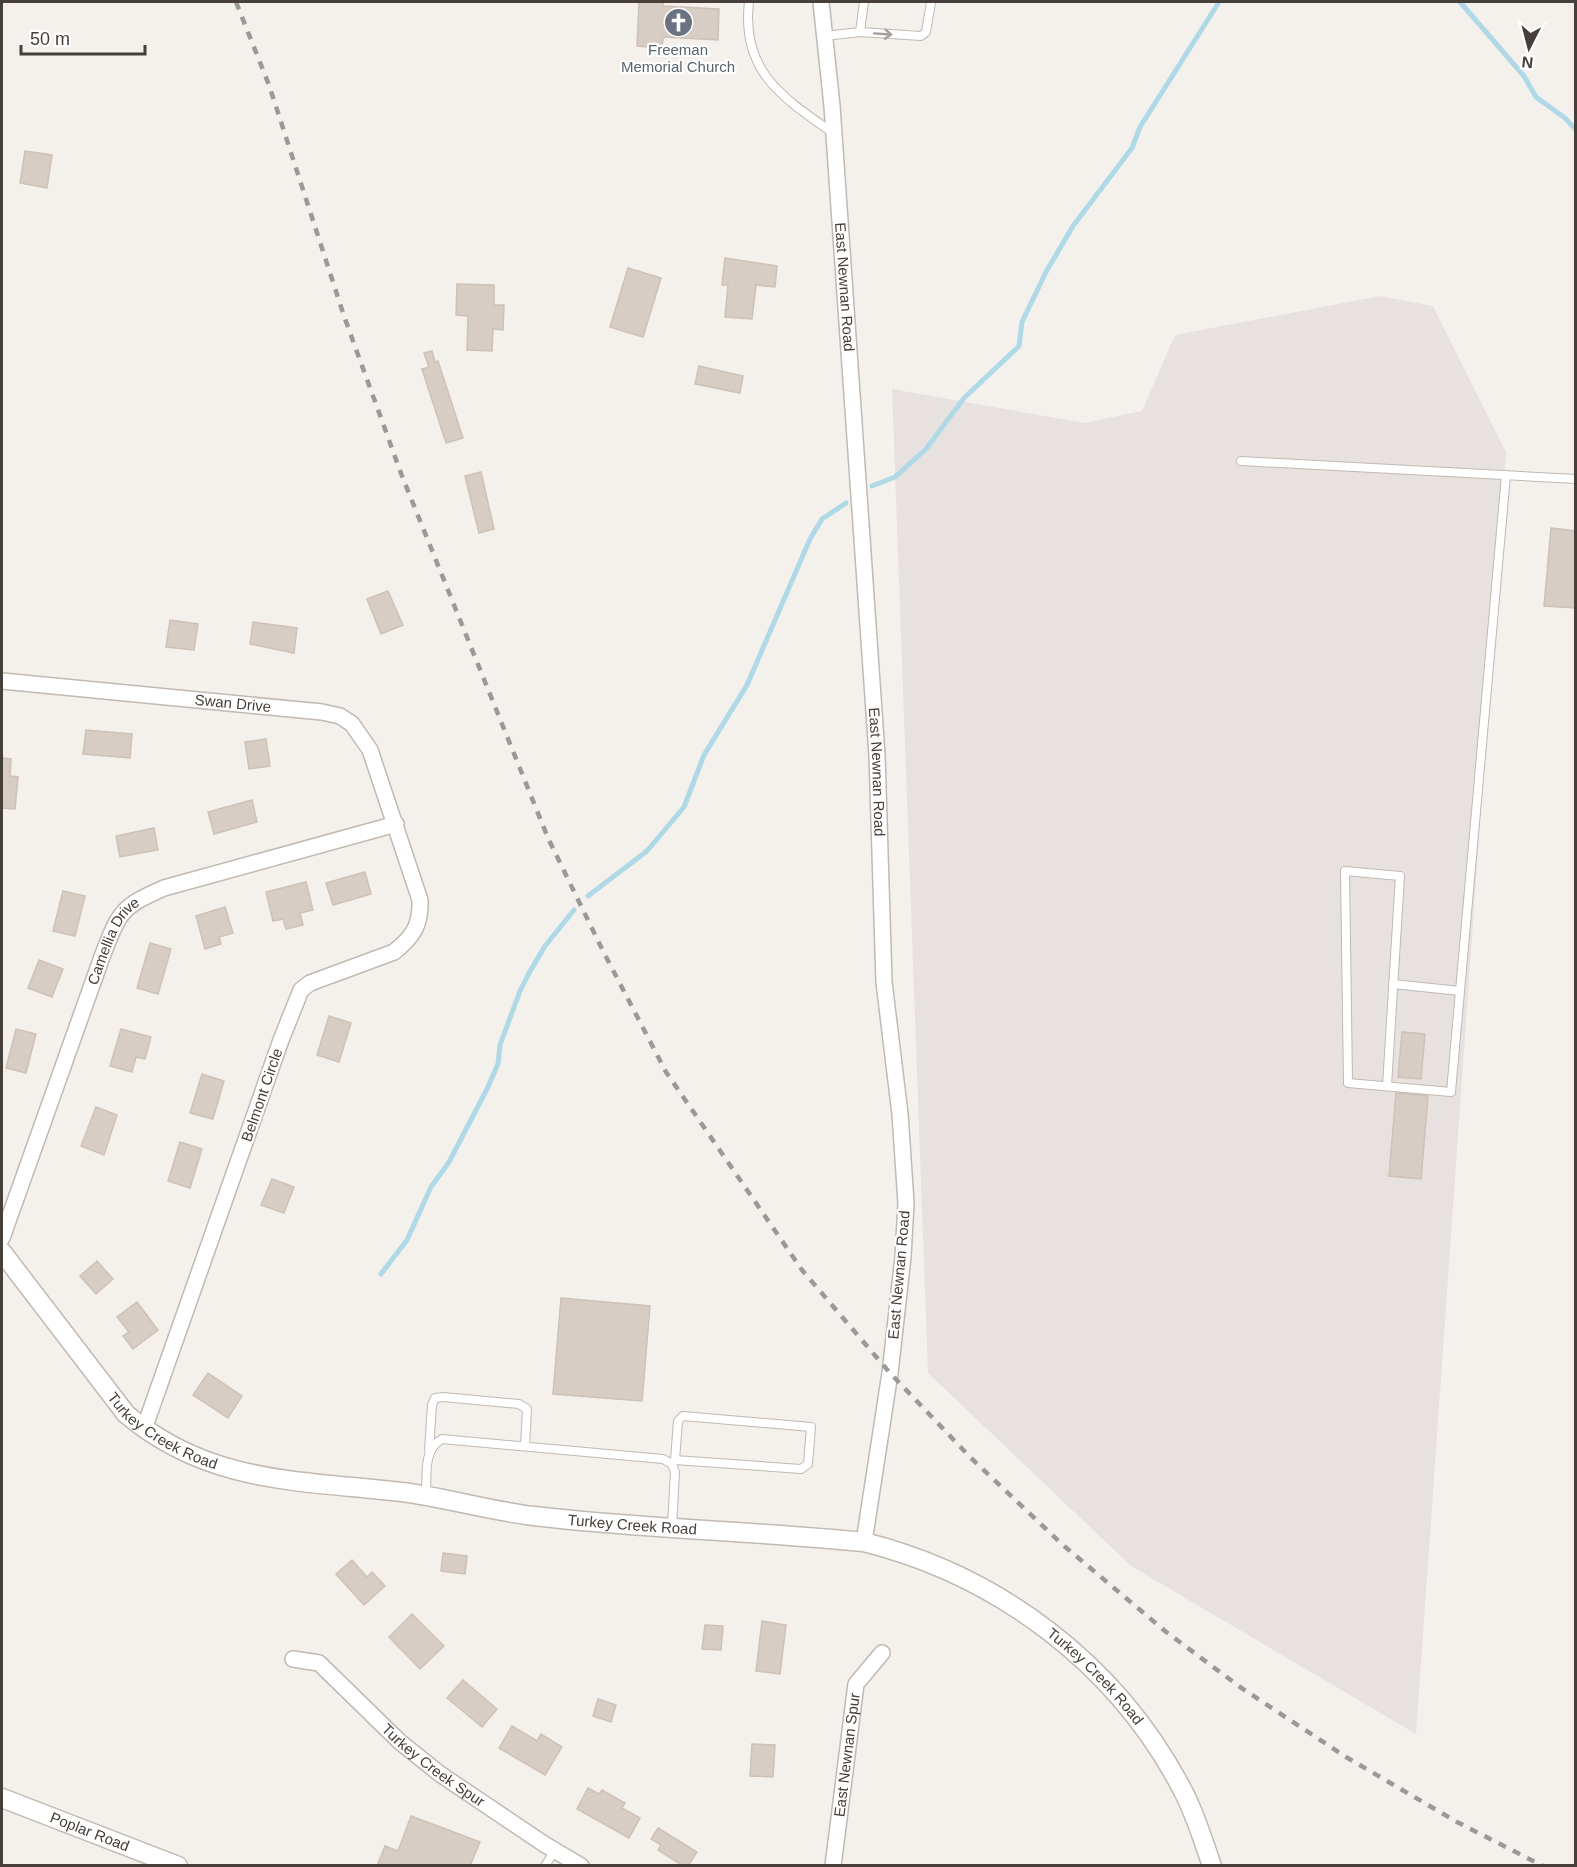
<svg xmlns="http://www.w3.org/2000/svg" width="1577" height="1867" font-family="Arial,sans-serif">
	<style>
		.industrial { fill: #e7e2e0 }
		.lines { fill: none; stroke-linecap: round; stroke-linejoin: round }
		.stream { stroke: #b0d9e8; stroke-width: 5 }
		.building { fill: #d7cdc5; stroke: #cec1b6; stroke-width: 1.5 }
		.service-casing { stroke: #c1b9b2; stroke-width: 10 }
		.minor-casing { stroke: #c1b9b2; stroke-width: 18 }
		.tertiary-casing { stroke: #c1b9b2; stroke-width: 21 }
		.service { stroke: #fff; stroke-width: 8 }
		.minor { stroke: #fff; stroke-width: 15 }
		.tertiary { stroke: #fff; stroke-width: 18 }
		.rail { stroke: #999; stroke-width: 4.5; stroke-dasharray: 8 8; stroke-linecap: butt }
		.oneway { stroke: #a3a09c }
		.labels { text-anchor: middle; stroke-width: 4.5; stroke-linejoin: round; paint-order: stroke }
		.worship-label { font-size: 15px; fill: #5b616d; stroke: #fff }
		.street-label { font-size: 15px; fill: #47403a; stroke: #fff }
	</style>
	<rect width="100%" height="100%" fill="#f4f0eb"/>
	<path class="industrial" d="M1380 296 1433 306 1506 452 1416 1734 1131 1566 928 1373 892 389 1084 423 1142 411 1175 335Z"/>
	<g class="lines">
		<path class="stream" d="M1460 2 1524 76 1536 97 1565 118 1576 130
			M872 486 895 477 926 449 964 398 1019 346 1022 322 1046 272 1073 226 1132 148 1140 127 1219 2
			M588 896 647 851 684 807 704 755 747 685 810 539 822 519 846 503
			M381 1274 407 1240 431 1187 449 1162 487 1089 498 1064 500 1045 520 991 529 973 545 946 574 910"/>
	</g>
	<path class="building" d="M639 2H663V6L719 9 718 40 663 37 662 48 637 46Z
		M25 151 52 155 47 188 20 183Z
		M725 258 777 266 775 287 756 285 752 319 725 317 728 285H722Z
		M628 268 661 278 643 337 610 327Z
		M457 284 494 285V305H504L503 330 493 329 492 351 467 350 468 316 456 315Z
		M432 351 435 362 438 361 463 438 446 443 422 369 429 367 424 353Z
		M699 366 743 376 740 393 695 384Z
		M481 472 494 529 479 533 465 476Z
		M1551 528 1576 531V608L1544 606Z
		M388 591 403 625 381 634 367 599Z
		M170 620 198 624 194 650 166 647Z
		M253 622 297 628 294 653 250 644Z
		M86 730 132 734 130 758 83 754Z
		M266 739 270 766 249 769 245 742Z
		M2 758 11 759 10 776 18 777 15 809 2 808Z
		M252 800 257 822 214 834 208 812Z
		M154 828 158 850 120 857 116 836Z
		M365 872 371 894 333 905 326 883Z
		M306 882 313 910 300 913 303 925 286 929 283 919 273 921 266 892Z
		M63 891 85 896 75 936 53 931Z
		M225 907 233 933 219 937 221 944 205 949 196 916Z
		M150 943 171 949 158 994 137 988Z
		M39 960 63 969 52 997 28 988Z
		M329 1016 351 1023 339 1062 317 1055Z
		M16 1029 36 1034 26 1073 6 1068Z
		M121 1029 151 1037 145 1059 136 1057 132 1072 110 1066Z
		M1402 1032 1425 1034 1421 1079 1398 1077Z
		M202 1074 224 1081 213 1119 190 1113Z
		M1396 1093 1428 1096 1421 1179 1389 1176Z
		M96 1107 117 1115 104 1155 81 1146Z
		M180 1142 202 1149 190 1188 168 1181Z
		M272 1179 294 1187 284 1213 261 1205Z
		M97 1261 113 1279 96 1294 80 1276Z
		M561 1298 650 1306 642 1401 553 1394Z
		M137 1302 158 1330 133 1349 123 1336 129 1332 117 1317Z
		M208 1373 242 1396 228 1418 193 1395Z
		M443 1553 467 1556 465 1574 441 1571Z
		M352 1560 367 1577 372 1572 385 1586 364 1605 336 1574Z
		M412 1614 444 1646 420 1669 389 1637Z
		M762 1621 786 1625 780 1674 756 1671Z
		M705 1625 723 1626 721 1650 702 1649Z
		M463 1680 497 1709 482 1727 447 1698Z
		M598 1699 616 1705 611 1722 593 1716Z
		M512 1726 537 1741 541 1734 562 1747 545 1775 499 1748Z
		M752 1744 775 1745 773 1777 750 1776Z
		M588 1788 599 1794 602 1790 625 1803 622 1808 640 1818 629 1838 577 1809Z
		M411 1816 480 1842 470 1866H377L385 1846 398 1851Z
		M658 1828 697 1852 688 1866H683L658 1850 661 1845 651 1839Z"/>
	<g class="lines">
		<defs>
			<path id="service" d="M749 2C741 70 781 97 832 132
				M860 32 864 2
				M825 36 860 32 921 36 926 32 931 2
				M1241 461 1576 479
				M1393 984 1460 991
				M1387 1086 1400 876 1345 871 1348 1083 1451 1092 1506 475
				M429 1450 432 1405 435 1398 443 1397 519 1404 527 1409 525 1446
				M672 1464 675 1460 801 1469 808 1464 811 1427 683 1416 678 1421 675 1460
				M426 1495C427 1475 423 1449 442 1439L663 1459 672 1464 675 1472 672 1527
				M545 1866 555 1850"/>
			<g id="minor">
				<path id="s1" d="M821 2 832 106 877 755 884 982 900 1114 906 1203 903 1257 890 1373 864 1542"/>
				<path id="s2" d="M2 681 322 712 340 716 352 724 370 750 420 900C421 925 413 937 394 952L310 983 301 990 281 1040 144 1429"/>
				<path id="s3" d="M2 1238 103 954C120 911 121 907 164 888L396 824"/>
				<path id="s4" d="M293 1659 319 1663 400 1742 440 1774 544 1844 581 1866"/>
				<path id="s5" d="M833 1866 856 1684 882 1653"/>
			</g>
			<g id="tertiary">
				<path id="s6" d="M2 1252 126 1414C211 1486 305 1480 409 1493 451 1499 491 1511 534 1516 643 1529 754 1531 864 1542 1000 1576 1117 1665 1182 1789 1195 1813 1203 1840 1212 1866"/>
				<path id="s7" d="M2 1798 178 1866"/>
			</g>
		</defs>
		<use href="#service" class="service-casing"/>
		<use href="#minor" class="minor-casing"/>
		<use href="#tertiary" class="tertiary-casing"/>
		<use href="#service" class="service"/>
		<use href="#minor" class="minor"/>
		<use href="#tertiary" class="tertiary"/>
		<path class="rail" d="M236 2 269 85 344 316 402 476 548 838 603 951 666 1072 802 1270 890 1373 970 1457 1063 1545 1165 1631 1240 1687 1346 1757 1457 1822 1543 1866"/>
	</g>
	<defs><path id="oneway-shaft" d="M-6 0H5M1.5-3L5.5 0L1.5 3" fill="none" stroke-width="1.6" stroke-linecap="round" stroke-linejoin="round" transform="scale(1.5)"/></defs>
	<use class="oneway" href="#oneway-shaft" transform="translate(883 34) rotate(4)"/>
	<defs>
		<symbol id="church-disc" viewBox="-11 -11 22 22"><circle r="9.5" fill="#6b7280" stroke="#fff"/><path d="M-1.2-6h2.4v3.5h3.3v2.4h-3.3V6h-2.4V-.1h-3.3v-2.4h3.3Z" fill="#fff"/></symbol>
	</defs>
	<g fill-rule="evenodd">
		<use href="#church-disc" x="662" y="6" width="33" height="33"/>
	</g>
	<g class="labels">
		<g class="worship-label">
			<text x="678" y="55">Freeman<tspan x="678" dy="17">Memorial Church</tspan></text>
		</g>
		<g class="street-label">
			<text dy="5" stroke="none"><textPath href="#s1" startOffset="286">East Newnan Road</textPath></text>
			<text dy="5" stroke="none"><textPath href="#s2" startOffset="232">Swan Drive</textPath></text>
			<text dy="5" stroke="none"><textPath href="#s1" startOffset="772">East Newnan Road</textPath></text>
			<text dy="5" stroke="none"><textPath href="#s3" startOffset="318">Camellia Drive</textPath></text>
			<text transform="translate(262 1095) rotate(-71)" y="5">Belmont Circle</text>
			<text transform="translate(899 1275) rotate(-85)" y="5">East Newnan Road</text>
			<text dy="5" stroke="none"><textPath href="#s6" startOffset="244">Turkey Creek Road</textPath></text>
			<text dy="5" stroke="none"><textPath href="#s6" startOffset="729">Turkey Creek Road</textPath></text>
			<text dy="5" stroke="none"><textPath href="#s6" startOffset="1233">Turkey Creek Road</textPath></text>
			<text dy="5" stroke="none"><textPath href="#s5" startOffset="112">East Newnan Spur</textPath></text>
			<text dy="5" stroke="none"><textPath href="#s4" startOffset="180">Turkey Creek Spur</textPath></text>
			<text dy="5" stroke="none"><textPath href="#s7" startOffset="94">Poplar Road</textPath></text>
		</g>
	</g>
	<rect width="1577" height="1867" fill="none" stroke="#47403a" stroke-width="6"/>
	<g transform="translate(1529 48) rotate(186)" stroke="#ffffff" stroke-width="4.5" paint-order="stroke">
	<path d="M0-4.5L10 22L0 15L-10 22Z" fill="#47403a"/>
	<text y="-9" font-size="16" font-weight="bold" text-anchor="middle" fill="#47403a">N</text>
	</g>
	<path d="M21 45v9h124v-9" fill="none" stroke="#47403a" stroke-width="3"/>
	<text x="30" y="45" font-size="18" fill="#47403a" stroke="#ffffff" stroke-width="4.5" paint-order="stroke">50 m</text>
</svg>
